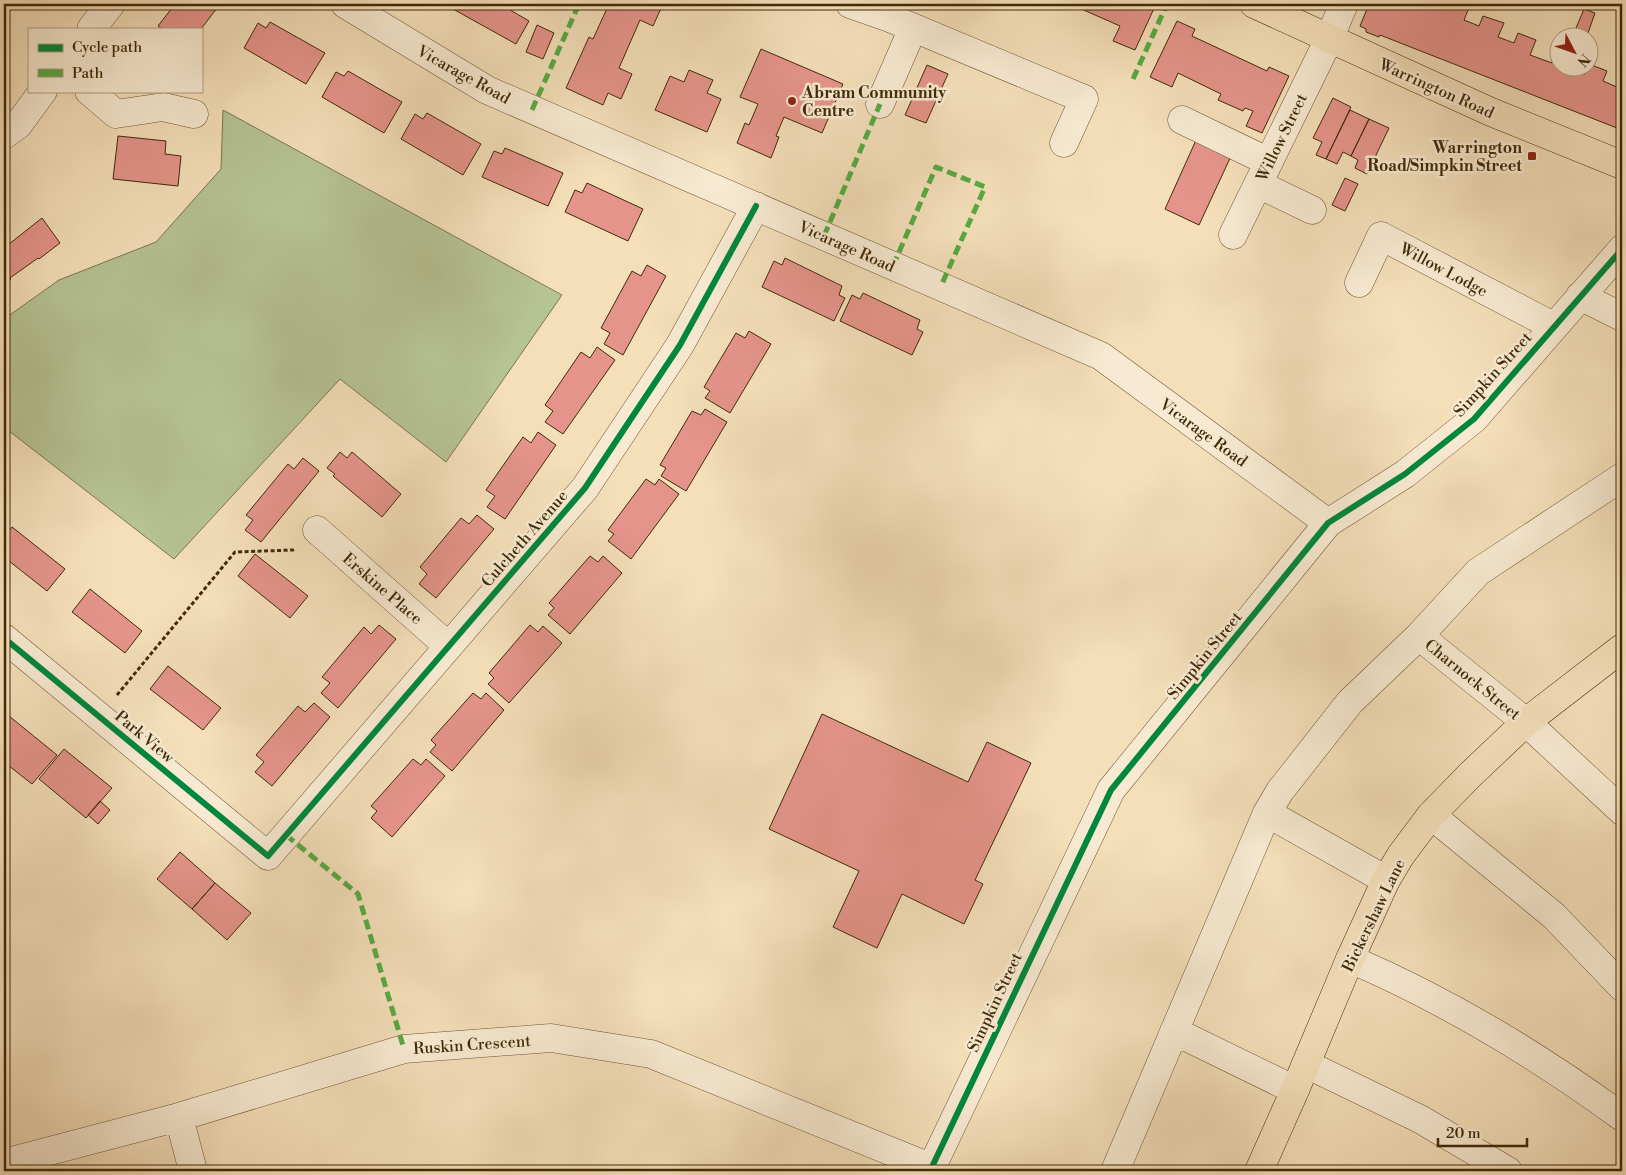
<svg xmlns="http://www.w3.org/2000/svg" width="1626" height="1175" font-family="'Libre Bodoni',serif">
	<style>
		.green { fill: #b6c393; stroke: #7c764e }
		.building { fill: #e5948b; stroke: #412a08 }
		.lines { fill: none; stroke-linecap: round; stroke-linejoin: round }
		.minor-casing { stroke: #6e5734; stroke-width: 29 }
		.major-casing { stroke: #412a08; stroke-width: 29 }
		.path { stroke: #412a08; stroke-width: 3; stroke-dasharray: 4 2.5; stroke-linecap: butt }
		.minor { stroke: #f8ead2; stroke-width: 28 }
		.major { stroke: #f4dfb9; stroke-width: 28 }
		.quiet { stroke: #56ab41; stroke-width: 5; stroke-dasharray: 10 5; stroke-linecap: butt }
		.cycleway-casing { stroke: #f8ead2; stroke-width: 9 }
		.cycleway { stroke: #00873e; stroke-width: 6 }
		.poi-dot { fill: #8f2418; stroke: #f8ead2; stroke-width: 2 }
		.labels { text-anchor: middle; stroke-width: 5; stroke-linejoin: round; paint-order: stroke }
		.street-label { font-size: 16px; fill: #412a08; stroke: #f8ead2 }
		.poi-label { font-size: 16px; font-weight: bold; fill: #412a08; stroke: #f8ead2; text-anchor: start }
	</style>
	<rect width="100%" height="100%" fill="#f4dfb9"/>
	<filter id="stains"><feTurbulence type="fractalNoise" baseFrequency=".004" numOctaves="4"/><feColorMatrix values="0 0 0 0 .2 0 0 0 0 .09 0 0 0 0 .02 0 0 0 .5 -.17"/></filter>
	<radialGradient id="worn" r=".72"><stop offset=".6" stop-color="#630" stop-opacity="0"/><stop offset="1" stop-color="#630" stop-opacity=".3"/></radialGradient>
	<path class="green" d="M223 110 562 295 446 462 340 379 174 559 4 427V319L59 280 156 242 221 169Z"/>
	<path class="building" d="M175 4H220L201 29H162L158 26Z
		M444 4H500L529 21 516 44Z
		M609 4H663L653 26 640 20 619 68 632 74 621 99 608 93 603 105 566 88 589 37 593 39Z
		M1070 4H1156L1135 50 1113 41 1120 26Z
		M1369 4H1432L1431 6 1441 10 1443 4H1452L1468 10 1464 20 1479 26 1483 16 1504 23 1498 37 1514 43 1518 33 1536 40 1530 55 1552 63 1558 47V68H1568L1585 74 1589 64 1607 71 1603 81 1619 88 1622 80V130L1380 35 1379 37 1366 32V29L1360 26Z
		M1584 9 1595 13 1588 33 1576 28Z
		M1177 21 1195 29 1192 36 1267 71 1269 67 1289 76 1262 133 1246 126 1253 111 1245 108 1243 111 1218 100 1221 94 1178 73 1172 87 1150 77Z
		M270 22 325 53 306 84 244 48 258 23 266 28Z
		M537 25 554 33 543 59 526 52Z
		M761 49 843 84 822 133 784 117 776 136 779 137 771 158 737 143 745 123 749 125 758 104 740 97Z
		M927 65 948 74 926 123 905 115Z
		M689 70 713 80 707 93 721 99 707 132 655 110 670 76 684 82Z
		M348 71 402 102 384 133 322 97 336 72 344 76Z
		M1333 98 1351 107 1326 159 1316 155 1322 142 1313 138Z
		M1350 110 1369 119 1351 156 1343 152 1337 164 1326 159Z
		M427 113 481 144 463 175 401 139 415 114 423 119Z
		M1369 119 1389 128 1367 174 1355 168 1358 160 1351 156Z
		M118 136 166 141 165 154 181 156 178 186 113 179Z
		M1197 138 1232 154 1199 225 1165 209Z
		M505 148 563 173 548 206 482 177 494 151 502 154Z
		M1345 178 1358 184 1345 211 1332 205Z
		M587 183 643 209 628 241 565 212 575 190 582 193Z
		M42 218 60 243 39 259 38 258 10 278 11 279 4 285V248Z
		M785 258 842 286 839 295 845 298 834 321 762 287 774 261 782 265Z
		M647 265 666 276 623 355 604 344 610 333 601 328 632 271 641 276Z
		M863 293 920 320 917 329 923 332 912 355 840 321 852 295 860 299Z
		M749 331 771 344 730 413 705 398 710 391 704 387 736 333 745 338Z
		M597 347 615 360 563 434 545 422 553 411 545 405 581 352 590 358Z
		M705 409 727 422 686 491 661 476 666 468 660 465 692 411 701 415Z
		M538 432 556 445 505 519 487 507 495 496 486 490 523 437 531 443Z
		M340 452 347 458 352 452 401 494 382 517 333 476 335 474 327 468Z
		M303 458 319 471 261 542 245 530 253 520 246 515 288 464 294 469Z
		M646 479 655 485 659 479 679 494 631 559 608 541 614 534 608 530Z
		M477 515 494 529 436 598 419 584 427 574 420 567 461 518 469 524Z
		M12 527 65 569 47 591 4 557V538Z
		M255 554 308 596 290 618 238 576Z
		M590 556 598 562 603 556 622 573 570 634 548 615 554 608 549 603Z
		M90 589 142 631 125 653 72 612Z
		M379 625 396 639 338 708 321 693 330 683 322 677 364 627 371 634Z
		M530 625 538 632 543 626 562 643 509 703 488 684 494 678 489 673Z
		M168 666 221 708 203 730 150 689Z
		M473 693 481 699 486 693 504 710 452 771 430 752 436 745 431 740Z
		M314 703 330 717 272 786 255 772 264 762 256 755 298 706 305 712Z
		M822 714 968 782 987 742 1031 763 975 880 983 884 964 924 902 894 877 948 833 927 859 871 769 829Z
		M9 716 57 755 32 784 4 762V723Z
		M64 749 112 788 86 818 39 779Z
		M413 759 421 765 426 759 445 776 392 837 371 818 377 811 371 806Z
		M100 801 110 810 98 824 88 815Z
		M180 852 215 883 192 909 157 879Z
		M215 883 251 913 227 940 192 909Z"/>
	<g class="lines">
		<defs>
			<path id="minor" d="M345 4 487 90 1101 356 1328 523
				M850 4 890 18 1084 99 1064 143
				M91 29 111 4
				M89 91 116 114 163 107 194 114
				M880 104 913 28
				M1182 120 1269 162
				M4 135 18 125 43 91
				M1258 184 1312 210
				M1233 235 1329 39 1344 4
				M1359 283 1381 236 1553 326
				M1580 296 1622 317
				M317 530 448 646
				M1419 636 1526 722 1622 811
				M4 638 268 856 585 488 680 345 756 206
				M1267 813 1386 880
				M1431 815 1554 916 1622 987
				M1350 959C1446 1000 1537 1055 1622 1117
				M1174 1031 1295 1090
				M1306 1064 1420 1119 1508 1171
				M179 1117 193 1171
				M4 1163 179 1117 404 1049 551 1038 651 1054 932 1168
				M930 1171 1111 790 1328 523 1405 474 1474 419 1622 249
				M1115 1171 1267 813 1280 791 1350 702 1419 636 1478 572 1622 477"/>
			<path id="major" d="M1254 4 1491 112 1622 165
				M1259 1171 1295 1090 1350 959 1386 880 1401 855 1431 815 1470 775 1526 722 1622 648"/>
		</defs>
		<use href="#minor" class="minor-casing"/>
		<use href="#major" class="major-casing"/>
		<path class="path" d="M117 695 235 552 293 550 295 549"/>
		<use href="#minor" class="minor"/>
		<use href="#major" class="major"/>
		<path class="quiet" d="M1133 79 1167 4
			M532 110 579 4
			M824 236 880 104
			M893 266 936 167 985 187 941 286
			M286 835 358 894 404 1049"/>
		<defs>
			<path id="cycleway" d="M4 638 268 856 585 488 680 345 756 206
				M930 1171 1111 790 1328 523 1405 474 1474 419 1622 249"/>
		</defs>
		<use href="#cycleway" class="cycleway-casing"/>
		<use href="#cycleway" class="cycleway"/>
	</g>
	<g class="poi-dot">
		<circle cx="792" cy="101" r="5"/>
		<rect x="1527" y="151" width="10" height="10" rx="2.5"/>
	</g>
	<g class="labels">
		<g class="street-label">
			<text transform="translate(464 74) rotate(29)" y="6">Vicarage Road</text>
			<text transform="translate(1437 88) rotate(24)" y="6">Warrington Road</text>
			<text transform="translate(1281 137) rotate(-64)" y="6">Willow Street</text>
			<text transform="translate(847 246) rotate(24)" y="6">Vicarage Road</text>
			<text transform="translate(1444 269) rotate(28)" y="6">Willow Lodge</text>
			<text transform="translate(1492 374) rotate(-48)" y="6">Simpkin Street</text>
			<text transform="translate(1204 432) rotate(36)" y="6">Vicarage Road</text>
			<text transform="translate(524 538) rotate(-49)" y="6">Culcheth Avenue</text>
			<text transform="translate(383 588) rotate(41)" y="6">Erskine Place</text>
			<text transform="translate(1204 655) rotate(-51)" y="6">Simpkin Street</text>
			<text transform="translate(1473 679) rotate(39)" y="6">Charnock Street</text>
			<text transform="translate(145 736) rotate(40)" y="6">Park View</text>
			<text transform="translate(1373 915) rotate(-64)" y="6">Bickershaw Lane</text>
			<text transform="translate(994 1002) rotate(-65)" y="6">Simpkin Street</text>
			<text transform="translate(472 1044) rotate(-4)" y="6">Ruskin Crescent</text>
		</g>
		<g class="poi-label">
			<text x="802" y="98">Abram Community<tspan x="802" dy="18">Centre</tspan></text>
			<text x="1522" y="153" text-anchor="end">Warrington<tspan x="1522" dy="18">Road/Simpkin Street</tspan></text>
		</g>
	</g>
	<rect width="1626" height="1175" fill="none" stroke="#f4dfb9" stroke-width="20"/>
	<rect x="5" y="5" width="1616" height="1165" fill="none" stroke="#412a08" stroke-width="2.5"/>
	<rect x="10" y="10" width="1606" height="1155" fill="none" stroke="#412a08"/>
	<rect x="28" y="28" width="175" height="65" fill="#f8ead2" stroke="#af9d81"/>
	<rect x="38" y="44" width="25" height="8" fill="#00873e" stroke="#af9d81"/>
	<text x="72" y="52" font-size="15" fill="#412a08">Cycle path</text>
	<rect x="38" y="69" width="25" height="8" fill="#56ab41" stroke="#af9d81"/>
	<text x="72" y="78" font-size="15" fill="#412a08">Path</text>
	<g transform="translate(1574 52) rotate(131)"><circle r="24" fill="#f8ead2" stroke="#af9d81"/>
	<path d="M0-4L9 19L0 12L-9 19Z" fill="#8f2418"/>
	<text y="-8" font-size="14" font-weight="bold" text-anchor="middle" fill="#412a08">N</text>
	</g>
	<path d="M1438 1138v8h89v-8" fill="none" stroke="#412a08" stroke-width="2.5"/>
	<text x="1446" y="1138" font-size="15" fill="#412a08" stroke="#f8ead2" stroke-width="4" paint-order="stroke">20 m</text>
	<rect width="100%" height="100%" filter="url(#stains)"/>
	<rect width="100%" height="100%" fill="url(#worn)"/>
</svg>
